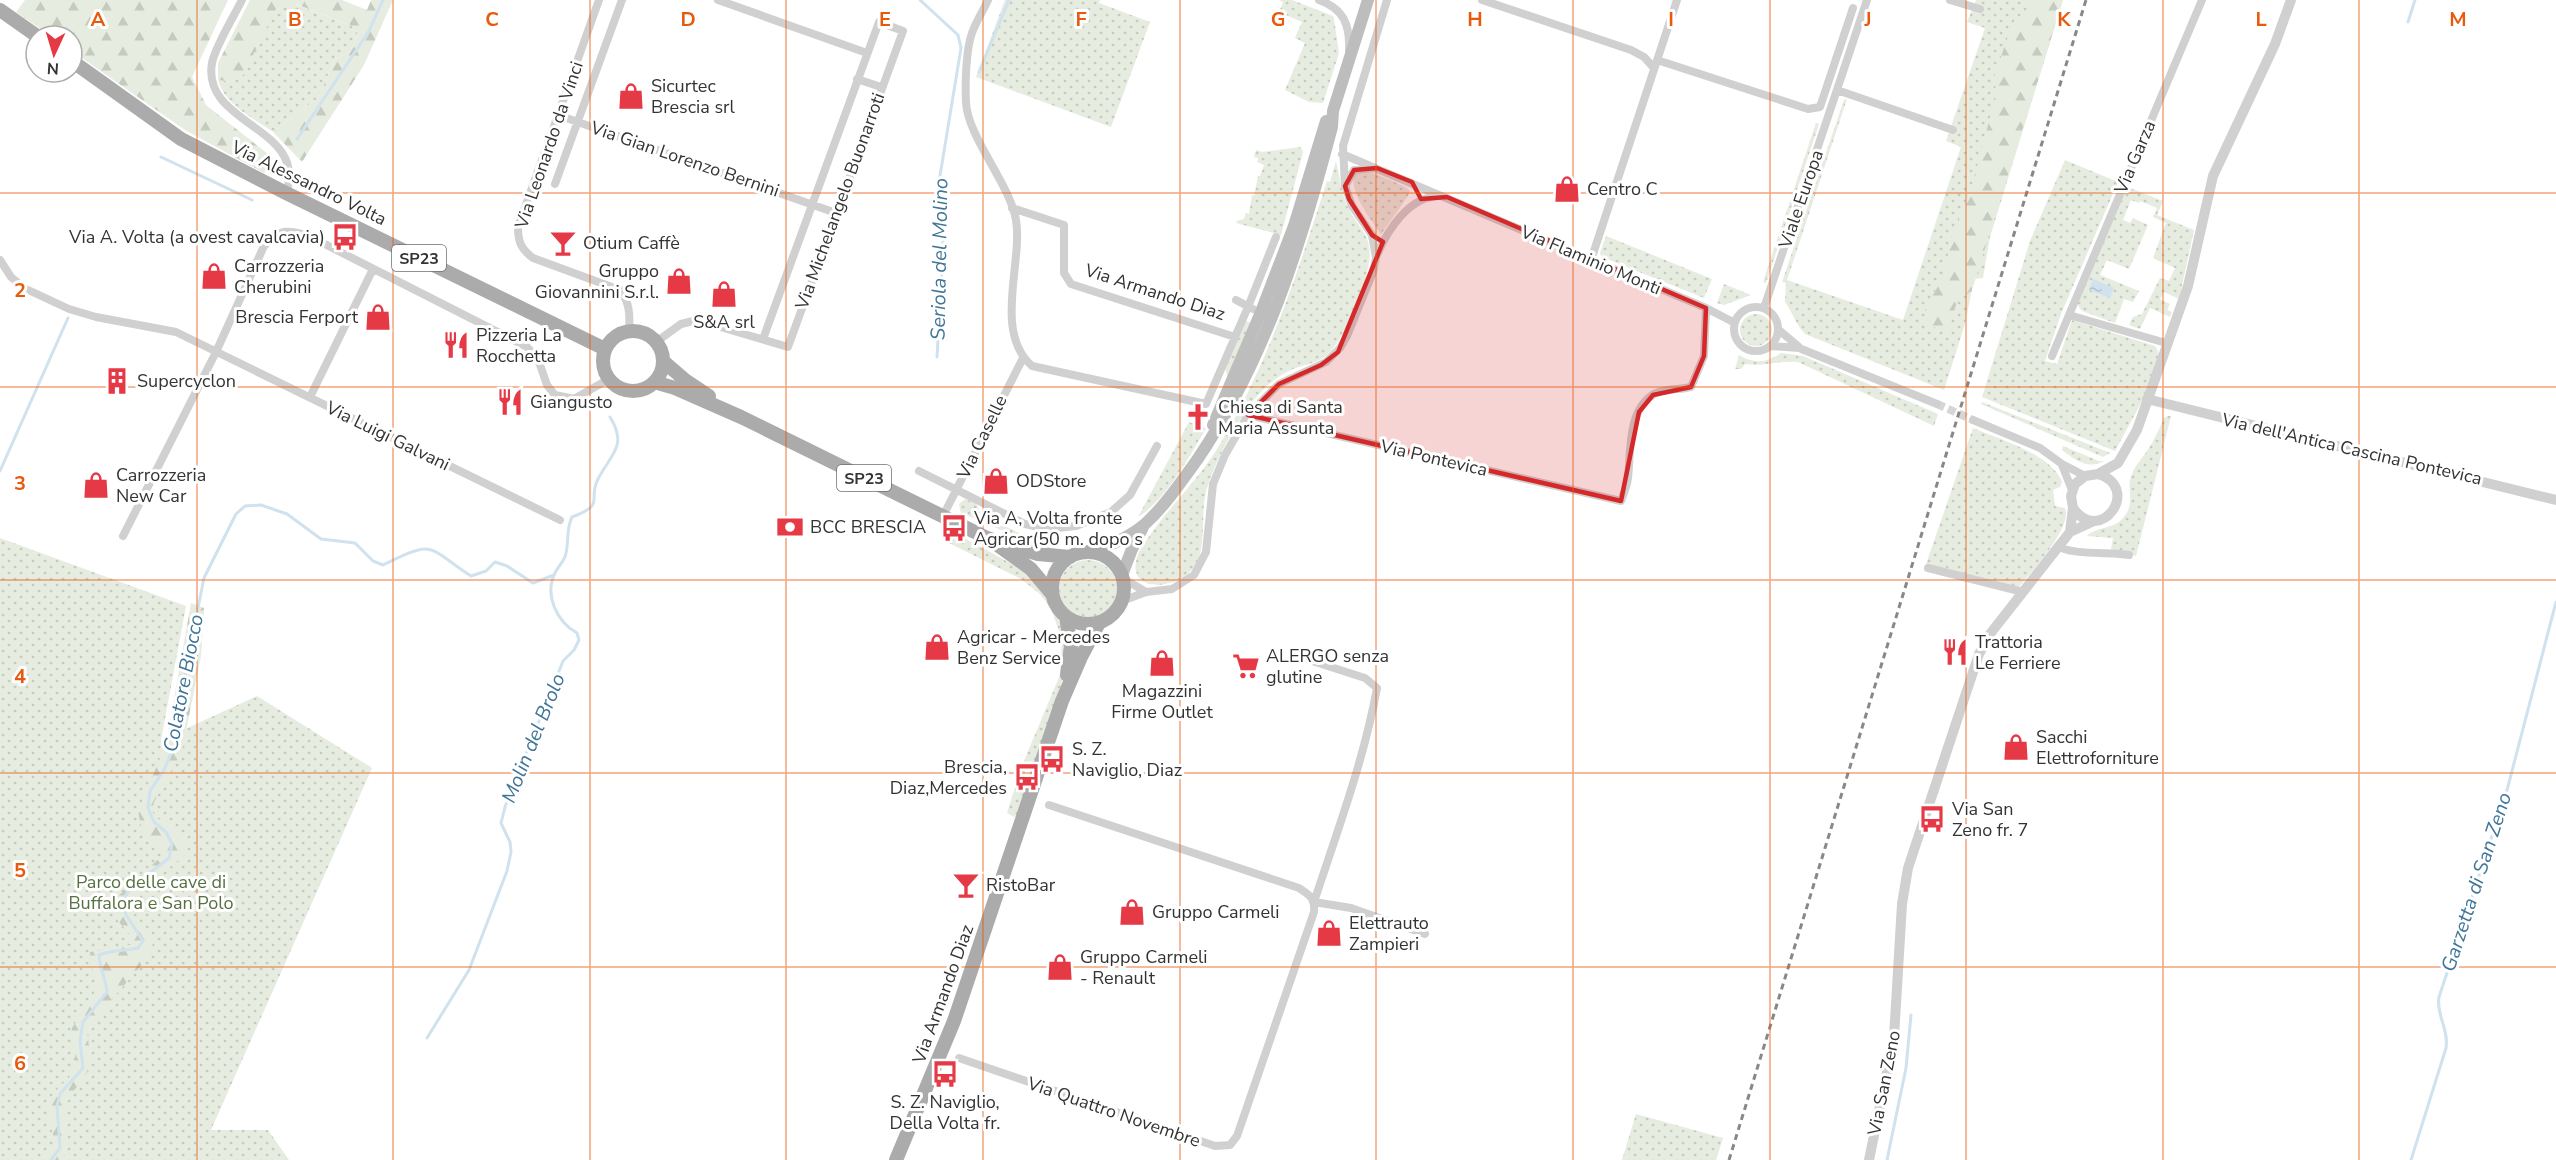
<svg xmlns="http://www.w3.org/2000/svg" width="2556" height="1160" font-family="'Nunito Sans',sans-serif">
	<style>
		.green { fill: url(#green-dots) }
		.forest { fill: url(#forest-firs) }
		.water { fill: url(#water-ripples) }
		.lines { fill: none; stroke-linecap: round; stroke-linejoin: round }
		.stream { stroke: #cfe2ee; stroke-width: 3 }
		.minor-tunnel { stroke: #d6d6d6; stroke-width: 8; stroke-dasharray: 8 4; stroke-linecap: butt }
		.minor { stroke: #d0d0d0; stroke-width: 8 }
		.tertiary { stroke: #d0d0d0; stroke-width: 10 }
		.secondary { stroke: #bdbdbd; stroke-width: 12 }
		.primary { stroke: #ababab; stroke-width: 14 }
		.rail { stroke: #888; stroke-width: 3; stroke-dasharray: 6 4.5; stroke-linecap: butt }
		.marked { fill: #d62828; fill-opacity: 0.2; stroke: #d62828; stroke-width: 4.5; stroke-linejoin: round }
		.grid { fill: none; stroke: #e8590c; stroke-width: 1.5; stroke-opacity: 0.55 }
		.labels { text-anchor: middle; stroke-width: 6; stroke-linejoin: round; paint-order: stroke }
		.shield { fill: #fff; stroke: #707070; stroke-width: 1.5 }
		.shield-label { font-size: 16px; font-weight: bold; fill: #333 }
		.poi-label { font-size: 18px; fill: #333; stroke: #fff; text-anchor: start }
		.street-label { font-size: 18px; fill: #333; stroke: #fff }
		.park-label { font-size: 18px; fill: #56703f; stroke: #fff }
		.water-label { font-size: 20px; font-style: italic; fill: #3f7597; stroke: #fff }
		.grid-label { font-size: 20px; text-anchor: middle; font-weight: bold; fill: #e8590c; stroke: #fff; stroke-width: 6; stroke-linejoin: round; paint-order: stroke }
	</style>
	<defs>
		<pattern id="green-dots" width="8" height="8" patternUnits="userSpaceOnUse" patternTransform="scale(1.5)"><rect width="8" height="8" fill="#e6ecdf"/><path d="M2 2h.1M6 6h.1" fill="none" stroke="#c6cbc0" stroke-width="1.8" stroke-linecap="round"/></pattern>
		<pattern id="forest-firs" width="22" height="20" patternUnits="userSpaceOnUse" patternTransform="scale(1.5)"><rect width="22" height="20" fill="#e6ecdf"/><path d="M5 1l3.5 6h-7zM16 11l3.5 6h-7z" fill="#c6cbc0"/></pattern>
		<pattern id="water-ripples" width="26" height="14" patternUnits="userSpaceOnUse" patternTransform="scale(1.5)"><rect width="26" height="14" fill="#cfe2ee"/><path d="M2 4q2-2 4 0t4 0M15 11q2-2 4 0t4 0" fill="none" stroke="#b2c2cd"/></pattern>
	</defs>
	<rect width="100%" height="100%" fill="#fff"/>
	<path class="green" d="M1005 0H1100L1099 3 1150 22 1111 127 976 77Z
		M1279 0H1292L1333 16 1334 19 1339 53 1323 103 1309 102 1285 90 1305 43 1295 38 1302 22 1279 12 1283 2Z
		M1976 0H2063L1990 237 1983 278 1974 279 1965 324 1944 390 1805 334C1796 325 1793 313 1785 302L1786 283 1782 282 1844 100 1847 99 1787 280 1903 320 1961 147 1946 141 1985 28 1967 22Z
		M295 4 352 26 358 34 351 50 334 61 318 98 273 132C253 118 225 105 218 80L231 82 243 75 275 9Z
		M1816 123 1819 124 1766 283 1763 282Z
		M1301 147 1303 152 1281 235 1236 223 1237 221 1244 219 1246 213 1249 214 1252 195 1254 196 1258 176H1260L1264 165 1257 162 1258 158 1254 157 1256 150 1262 152Z
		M2065 160 2118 182 2061 314 2045 361 2057 364 2072 320 2155 346 2159 353 2147 392 2115 451 1982 397 2030 241Z
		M1336 161C1340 177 1341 194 1349 209 1359 229 1373 236 1369 262 1365 288 1345 343 1323 358 1314 364 1302 365 1293 369 1272 378 1255 396 1243 415 1229 436 1215 463 1207 488 1198 515 1212 559 1184 577 1161 591 1124 588 1139 552 1161 514 1196 484 1219 446 1268 364 1298 272 1327 181L1330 182Z
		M1369 171 1406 187 1410 191C1408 199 1387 224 1381 235 1371 218 1349 194 1354 173Z
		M2125 186 2163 201 2157 215 2194 230 2179 299 2164 292 2160 299 2170 304 2167 310 2172 312 2170 317 2150 308 2140 329 2129 325 2133 317 2142 314 2160 278 2169 281 2175 268 2153 258 2166 223 2153 217 2157 208 2140 201 2139 203 2131 200 2123 220 2130 223 2133 218 2148 225 2129 269 2107 260 2100 275 2139 291 2133 302 2124 299 2115 323 2082 311 2077 304Z
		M1606 236 1712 279 1704 298 1602 257 1600 253Z
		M1724 284 1751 295 1724 305 1717 303Z
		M1740 330a16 16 0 1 1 32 0a16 16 0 1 1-32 0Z
		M1246 321 1251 323 1228 376 1225 369Z
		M1781 353 1803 356 1938 414 1934 426 1798 362C1777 360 1767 367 1745 364L1741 369H1735L1739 355C1754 364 1767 363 1781 353Z
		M1982 402 2108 452 2110 453 2103 457 1981 404Z
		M2168 416H2171L2136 556 2111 549 2113 538 2087 536C2097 526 2113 530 2123 518 2137 502 2125 489 2132 474 2135 466 2142 458 2147 451 2154 441 2159 429 2164 418Z
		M1189 422 1206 428C1190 456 1166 500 1138 517Z
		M1973 428C1998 439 2052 454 2062 482L2060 487 2053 490 2055 506 2065 508C2073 527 2031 572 2019 587L1926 564Z
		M2063 446 2099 461H2104C2088 470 2075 460 2062 450Z
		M965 499 976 503 981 515 1053 549 1029 542 961 513 959 504Z
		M953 532 1025 571 1046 592 1052 609 1064 630V673L1061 686 1036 763 1029 761 1021 785 1027 790 1018 814 1014 817 1007 813 1021 768 1060 675 1062 640 1051 608 1040 594 1021 579 947 542 946 535Z
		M0 538 186 606 161 740 257 696 372 768 211 1130H268L289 1160H0Z
		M1059 589a29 29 0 1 1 58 0a29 29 0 1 1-58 0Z
		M1636 1114 1723 1138 1716 1160H1622Z"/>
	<path class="forest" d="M25 0H228L192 77 206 105 273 158 264 173 185 130 72 51V36H51L16 12Z
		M250 0H342L367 10 371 0H393L364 65 302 162 273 132 318 98 334 61 351 50 358 34 352 26 296 4 276 9 243 75 231 82 218 80V63Z
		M2027 0H2063L1972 290 1957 302 1947 333 1927 324 1925 310 1943 275 1953 233 1972 185 1997 92 1993 80 2006 42 2014 21 2027 10Z
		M191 603 204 608 201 656 182 751 154 802 152 811 157 819 167 820 188 846 185 855 127 902C134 926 159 924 151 954L87 1028C88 1044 93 1060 86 1074 81 1085 68 1093 66 1106 64 1127 74 1138 62 1160H44C64 1139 47 1130 48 1108 49 1088 73 1082 75 1065 77 1052 70 1041 72 1028L99 985 91 966 90 952 134 944C130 927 108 920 113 901L164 854 141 826 138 811 166 744Z"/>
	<path class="water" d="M2093 279 2114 288 2110 298 2089 290Z"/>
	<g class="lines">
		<path class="stream" d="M920 0 958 35 961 48 937 194 943 220V252L937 357
			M2408 22 2415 0
			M979 72 1009 0
			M297 139 369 31 383 0
			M161 157 252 200
			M0 471 68 318
			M427 1038 469 970 507 871 511 852 510 842 501 823 505 807 563 661 574 650 579 640 577 633C557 622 544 595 555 573 558 566 565 561 566 553 569 540 566 529 572 517 607 504 587 500 598 479 611 454 628 446 610 417
			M51 1160 60 1148 57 1106 60 1094 83 1068 80 1041 83 1022 107 992C106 979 100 969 99 955 111 950 125 951 138 948L143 941 126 915 122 900 132 887 169 858 172 844 166 832 154 822 148 808 150 791 164 770 177 740 187 663 204 578 236 514 245 506 261 505 287 514 321 539 355 543 373 561 383 565C437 539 425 546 471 576L486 571 495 562 507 566 533 583 554 575
			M1887 1160 1906 1068 1911 1015
			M2411 1160 2446 1048C2449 1029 2436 1015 2439 997L2506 794 2556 602"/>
		<path class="minor-tunnel" d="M1937 404 1973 420"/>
		<path class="minor" d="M242 0C234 16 215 47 212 63 201 125 309 127 286 193
			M599 0 518 227C518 242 521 249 533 258L620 290C630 303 630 315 629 331
			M718 0 867 53
			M988 0C983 11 976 22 972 33 966 49 965 84 966 102 967 136 1010 184 1016 220 1023 263 993 332 1032 366L1206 404 1248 307 1276 237
			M1319 0C1344 9 1350 25 1349 50
			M1482 0 1631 50 1644 57 1654 68
			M1950 0 1980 9
			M1657 60 1808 109 1820 107 1853 8
			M857 79 881 87
			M1837 90 1953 130
			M558 115 836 213
			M1342 154 1706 308 1735 323
			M555 184 622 0
			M1345 186 1354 170 1374 168
			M1012 208 1064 225V273L1071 284 1235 337
			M1377 255C1388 229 1410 195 1441 196
			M0 260 11 277 24 288 69 309 96 317 176 332 560 520
			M1591 260 1677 0
			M1236 300 1253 309
			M1734 329a22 22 0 1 1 44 0a22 22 0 1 1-44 0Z
			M1764 308 1867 0
			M1779 330 1799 347
			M656 342 681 324 697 320 788 347 903 31 879 22 763 339
			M2166 343 2069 315 2202 0
			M1771 346 1799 348 1937 404
			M2052 356 2069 315
			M310 397 373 269
			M1248 415 1621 501C1624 493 1627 486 1628 478 1631 452 1627 410 1654 394 1665 388 1679 390 1691 387L1704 356 1706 308
			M1973 420 2040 448 2062 464 2085 476
			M2062 465 2072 490
			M919 471 1025 524 1048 529 1076 526 1111 512 1130 495 1157 446
			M943 516 1023 358
			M123 536 216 352 264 246C280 228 287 230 309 236L527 347 538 359 547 385 555 395 574 399 609 379
			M2058 546C2069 555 2112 552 2129 555
			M1928 568 2023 592
			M1124 579 1146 592
			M1122 601 1146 592 1172 589 1194 575 1206 552 1213 484 1225 455 1248 415 1279 384 1326 362 1340 348 1347 336 1373 272 1376 258 1372 235 1352 206 1345 186 1343 146 1387 0
			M1309 660 1365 678 1377 688C1364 760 1337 832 1314 902L1351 908 1425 934
			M959 1058 1215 1146 1230 1145 1237 1136 1314 912C1315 898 1310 895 1299 888L1049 805"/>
		<path class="tertiary" d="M2147 399 2556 500
			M2073 508C2101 547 2142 487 2098 474
			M2070 532 2073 508 2071 496 2075 484 2085 476 2098 474 2118 463 2137 430 2188 286 2213 176 2275 44 2291 0
			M1869 1160 1894 1037 1902 904 1908 868 1979 654 1990 634 2070 532 2094 521"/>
		<path class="secondary" d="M1213 425 1261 312 1294 226 1326 121
			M1093 552C1111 545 1130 537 1145 524 1165 506 1181 482 1197 460 1266 359 1301 244 1332 127L1333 111 1368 0
			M1122 575 1132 549 1143 527"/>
		<path class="primary" d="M0 10 37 36
			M72 61 181 139 286 193 605 349
			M603 361a30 30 0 1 1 60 0a30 30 0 1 1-60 0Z
			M663 361 685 380 709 396
			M654 382 675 388 741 417 987 538 1038 554 1070 557
			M999 546 1031 569 1052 594
			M1052 588a36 36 0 1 1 72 0a36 36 0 1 1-72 0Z
			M1066 617 1071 646 1067 675
			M896 1160 954 1021 1062 701 1081 657 1099 623"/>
		<path class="rail" d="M1729 1160 2086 0"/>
	</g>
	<path class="marked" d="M1377 168 1412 182 1421 199 1447 197 1706 308 1704 356 1691 387 1653 395 1639 412 1621 501 1248 415 1279 384 1321 365 1338 352 1383 242 1372 235 1349 199 1345 186 1354 170Z"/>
	<path class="grid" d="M197 0V1160M393 0V1160M590 0V1160M786 0V1160M983 0V1160M1180 0V1160M1376 0V1160M1573 0V1160M1770 0V1160M1966 0V1160M2163 0V1160M2359 0V1160M0 193H2556M0 387H2556M0 580H2556M0 773H2556M0 967H2556"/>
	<defs>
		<symbol id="shop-bare" viewBox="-9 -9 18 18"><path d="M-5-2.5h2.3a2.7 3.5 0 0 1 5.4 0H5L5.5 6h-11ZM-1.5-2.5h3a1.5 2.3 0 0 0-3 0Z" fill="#e63946" stroke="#fff" stroke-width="2.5" paint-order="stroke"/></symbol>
		<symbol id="bus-bare" viewBox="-9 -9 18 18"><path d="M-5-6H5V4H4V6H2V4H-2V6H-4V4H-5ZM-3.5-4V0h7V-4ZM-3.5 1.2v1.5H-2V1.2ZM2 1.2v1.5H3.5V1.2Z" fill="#e63946" stroke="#fff" stroke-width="2.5" paint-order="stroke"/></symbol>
		<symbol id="bar-bare" viewBox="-9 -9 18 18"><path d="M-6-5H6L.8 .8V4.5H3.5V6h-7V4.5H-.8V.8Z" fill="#e63946" stroke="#fff" stroke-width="2.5" paint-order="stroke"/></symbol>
		<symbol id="restaurant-bare" viewBox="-9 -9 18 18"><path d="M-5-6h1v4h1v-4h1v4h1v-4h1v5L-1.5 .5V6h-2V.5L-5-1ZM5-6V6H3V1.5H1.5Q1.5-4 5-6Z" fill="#e63946" stroke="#fff" stroke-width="2.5" paint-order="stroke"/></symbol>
		<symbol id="building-bare" viewBox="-9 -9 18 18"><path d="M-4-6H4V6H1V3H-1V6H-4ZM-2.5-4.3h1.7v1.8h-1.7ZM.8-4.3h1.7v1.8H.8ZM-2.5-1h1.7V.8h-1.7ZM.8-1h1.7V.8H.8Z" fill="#e63946" stroke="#fff" stroke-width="2.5" paint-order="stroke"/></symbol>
		<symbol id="church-bare" viewBox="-9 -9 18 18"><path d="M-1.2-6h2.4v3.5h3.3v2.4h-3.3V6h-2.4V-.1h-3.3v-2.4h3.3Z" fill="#e63946" stroke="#fff" stroke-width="2.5" paint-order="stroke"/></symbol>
		<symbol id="bank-bare" viewBox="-9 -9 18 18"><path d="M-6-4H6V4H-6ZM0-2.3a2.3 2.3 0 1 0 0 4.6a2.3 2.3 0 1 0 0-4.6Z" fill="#e63946" stroke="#fff" stroke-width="2.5" paint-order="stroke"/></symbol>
		<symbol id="supermarket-bare" viewBox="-9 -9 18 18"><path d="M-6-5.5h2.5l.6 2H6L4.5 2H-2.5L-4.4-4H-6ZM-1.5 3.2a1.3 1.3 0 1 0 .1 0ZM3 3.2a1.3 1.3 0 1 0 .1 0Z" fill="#e63946" stroke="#fff" stroke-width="2.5" paint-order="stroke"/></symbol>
	</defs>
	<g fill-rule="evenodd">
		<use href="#shop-bare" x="612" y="77" width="38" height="38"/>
		<use href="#shop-bare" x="1548" y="170" width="38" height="38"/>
		<use href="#bus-bare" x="326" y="218" width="38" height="38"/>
		<use href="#bar-bare" x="544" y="224" width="38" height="38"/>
		<use href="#shop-bare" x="195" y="257" width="38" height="38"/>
		<use href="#shop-bare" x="660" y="262" width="38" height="38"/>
		<use href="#shop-bare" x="705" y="275" width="38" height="38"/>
		<use href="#shop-bare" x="359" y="298" width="38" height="38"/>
		<use href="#restaurant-bare" x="437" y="326" width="38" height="38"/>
		<use href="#building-bare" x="98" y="362" width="38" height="38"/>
		<use href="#restaurant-bare" x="491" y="383" width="38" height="38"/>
		<use href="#church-bare" x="1179" y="398" width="38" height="38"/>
		<use href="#shop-bare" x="977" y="462" width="38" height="38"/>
		<use href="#shop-bare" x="77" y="466" width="38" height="38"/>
		<use href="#bank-bare" x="771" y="508" width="38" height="38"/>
		<use href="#bus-bare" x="935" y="509" width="38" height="38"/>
		<use href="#shop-bare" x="918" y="628" width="38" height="38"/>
		<use href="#restaurant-bare" x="1936" y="633" width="38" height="38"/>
		<use href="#shop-bare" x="1143" y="644" width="38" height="38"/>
		<use href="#supermarket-bare" x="1227" y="647" width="38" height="38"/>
		<use href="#shop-bare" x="1997" y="728" width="38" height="38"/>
		<use href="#bus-bare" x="1033" y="740" width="38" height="38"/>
		<use href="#bus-bare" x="1008" y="758" width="38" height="38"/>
		<use href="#bus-bare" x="1913" y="800" width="38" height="38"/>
		<use href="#bar-bare" x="947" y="866" width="38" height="38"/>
		<use href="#shop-bare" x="1113" y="893" width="38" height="38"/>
		<use href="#shop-bare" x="1310" y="914" width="38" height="38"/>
		<use href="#shop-bare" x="1041" y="948" width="38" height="38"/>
		<use href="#bus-bare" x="926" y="1055" width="38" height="38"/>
	</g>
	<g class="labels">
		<g class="shield">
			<rect x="392" y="245" width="54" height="26" rx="4.5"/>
			<rect x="837" y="465" width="54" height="26" rx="4.5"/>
		</g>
		<g class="shield-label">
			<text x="419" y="264">SP23</text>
			<text x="864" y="484">SP23</text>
		</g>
		<g class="poi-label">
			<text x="651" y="92">Sicurtec<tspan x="651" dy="21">Brescia srl</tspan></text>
			<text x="1587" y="195">Centro C</text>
			<text x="325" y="243" text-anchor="end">Via A. Volta (a ovest cavalcavia)</text>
			<text x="583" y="249">Otium Caffè</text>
			<text x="234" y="272">Carrozzeria<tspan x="234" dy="21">Cherubini</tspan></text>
			<text x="659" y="277" text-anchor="end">Gruppo<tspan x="659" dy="21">Giovannini S.r.l.</tspan></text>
			<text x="358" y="323" text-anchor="end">Brescia Ferport</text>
			<text x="724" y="328" text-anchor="middle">S&amp;A srl</text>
			<text x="476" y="341">Pizzeria La<tspan x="476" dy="21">Rocchetta</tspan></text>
			<text x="137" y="387">Supercyclon</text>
			<text x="530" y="408">Giangusto</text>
			<text x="1218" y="413">Chiesa di Santa<tspan x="1218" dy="21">Maria Assunta</tspan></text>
			<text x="116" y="481">Carrozzeria<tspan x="116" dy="21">New Car</tspan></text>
			<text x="1016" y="487">ODStore</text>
			<text x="974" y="524">Via A, Volta fronte<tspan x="974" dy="21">Agricar(50 m. dopo s</tspan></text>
			<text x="810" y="533">BCC BRESCIA</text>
			<text x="957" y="643">Agricar - Mercedes<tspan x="957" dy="21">Benz Service</tspan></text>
			<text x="1975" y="648">Trattoria<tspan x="1975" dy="21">Le Ferriere</tspan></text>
			<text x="1266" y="662">ALERGO senza<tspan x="1266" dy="21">glutine</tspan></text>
			<text x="1162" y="697" text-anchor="middle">Magazzini<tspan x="1162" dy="21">Firme Outlet</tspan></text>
			<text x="2036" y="743">Sacchi<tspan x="2036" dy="21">Elettroforniture</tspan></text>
			<text x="1072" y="755">S. Z.<tspan x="1072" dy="21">Naviglio, Diaz</tspan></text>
			<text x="1007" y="773" text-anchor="end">Brescia,<tspan x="1007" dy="21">Diaz,Mercedes</tspan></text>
			<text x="1952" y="815">Via San<tspan x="1952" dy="21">Zeno fr. 7</tspan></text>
			<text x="986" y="891">RistoBar</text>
			<text x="1152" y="918">Gruppo Carmeli</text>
			<text x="1349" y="929">Elettrauto<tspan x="1349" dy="21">Zampieri</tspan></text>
			<text x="1080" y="963">Gruppo Carmeli<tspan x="1080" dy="21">- Renault</tspan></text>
			<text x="945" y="1108" text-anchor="middle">S. Z. Naviglio,<tspan x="945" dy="21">Della Volta fr.</tspan></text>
		</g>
		<g class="street-label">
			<text transform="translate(549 145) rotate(-71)" y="6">Via Leonardo da Vinci</text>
			<text transform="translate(2135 157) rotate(-67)" y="6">Via Garza</text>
			<text transform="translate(685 159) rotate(19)" y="6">Via Gian Lorenzo Bernini</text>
			<text transform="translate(309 183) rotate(26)" y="6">Via Alessandro Volta</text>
			<text transform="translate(1801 199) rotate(-71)" y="6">Viale Europa</text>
			<text transform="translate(840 201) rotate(-70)" y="6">Via Michelangelo Buonarroti</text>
			<text transform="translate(1591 260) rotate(23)" y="6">Via Flaminio Monti</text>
			<text transform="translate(1155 292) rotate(18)" y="6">Via Armando Diaz</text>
			<text transform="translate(388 436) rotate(26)" y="6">Via Luigi Galvani</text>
			<text transform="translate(982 437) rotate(-64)" y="6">Via Caselle</text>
			<text transform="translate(2352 449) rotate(13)" y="6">Via dell'Antica Cascina Pontevica</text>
			<text transform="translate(1434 458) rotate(13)" y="6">Via Pontevica</text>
			<text transform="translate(943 994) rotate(-70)" y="6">Via Armando Diaz</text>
			<text transform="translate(1884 1083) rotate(-79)" y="6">Via San Zeno</text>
			<text transform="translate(1114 1112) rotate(19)" y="6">Via Quattro Novembre</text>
		</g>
		<g class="park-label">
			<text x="151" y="888">Parco delle cave di<tspan x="151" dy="21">Buffalora e San Polo</tspan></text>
		</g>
		<g class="water-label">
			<text transform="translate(939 259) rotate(-89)" y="7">Seriola del Molino</text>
			<text transform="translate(183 683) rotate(-79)" y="7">Colatore Biocco</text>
			<text transform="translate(533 738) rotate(-68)" y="7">Molin del Brolo</text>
			<text transform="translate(2476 882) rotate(-72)" y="7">Garzetta di San Zeno</text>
		</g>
	</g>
	<g class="grid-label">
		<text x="98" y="26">A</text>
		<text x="295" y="26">B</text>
		<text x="492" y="26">C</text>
		<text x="688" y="26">D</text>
		<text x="885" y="26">E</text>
		<text x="1081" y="26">F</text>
		<text x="1278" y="26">G</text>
		<text x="1475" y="26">H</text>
		<text x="1671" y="26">I</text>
		<text x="1868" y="26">J</text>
		<text x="2064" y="26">K</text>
		<text x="2261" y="26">L</text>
		<text x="2458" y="26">M</text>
		<text x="20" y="297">2</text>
		<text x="20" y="490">3</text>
		<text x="20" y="683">4</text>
		<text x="20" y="877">5</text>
		<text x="20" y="1070">6</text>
	</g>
	<g transform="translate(54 54) rotate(184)"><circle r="28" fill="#ffffff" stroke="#adadad" stroke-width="1.5"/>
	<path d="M0-4.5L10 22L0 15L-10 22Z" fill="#e63946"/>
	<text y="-9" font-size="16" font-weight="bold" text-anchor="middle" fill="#333333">N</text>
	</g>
</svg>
